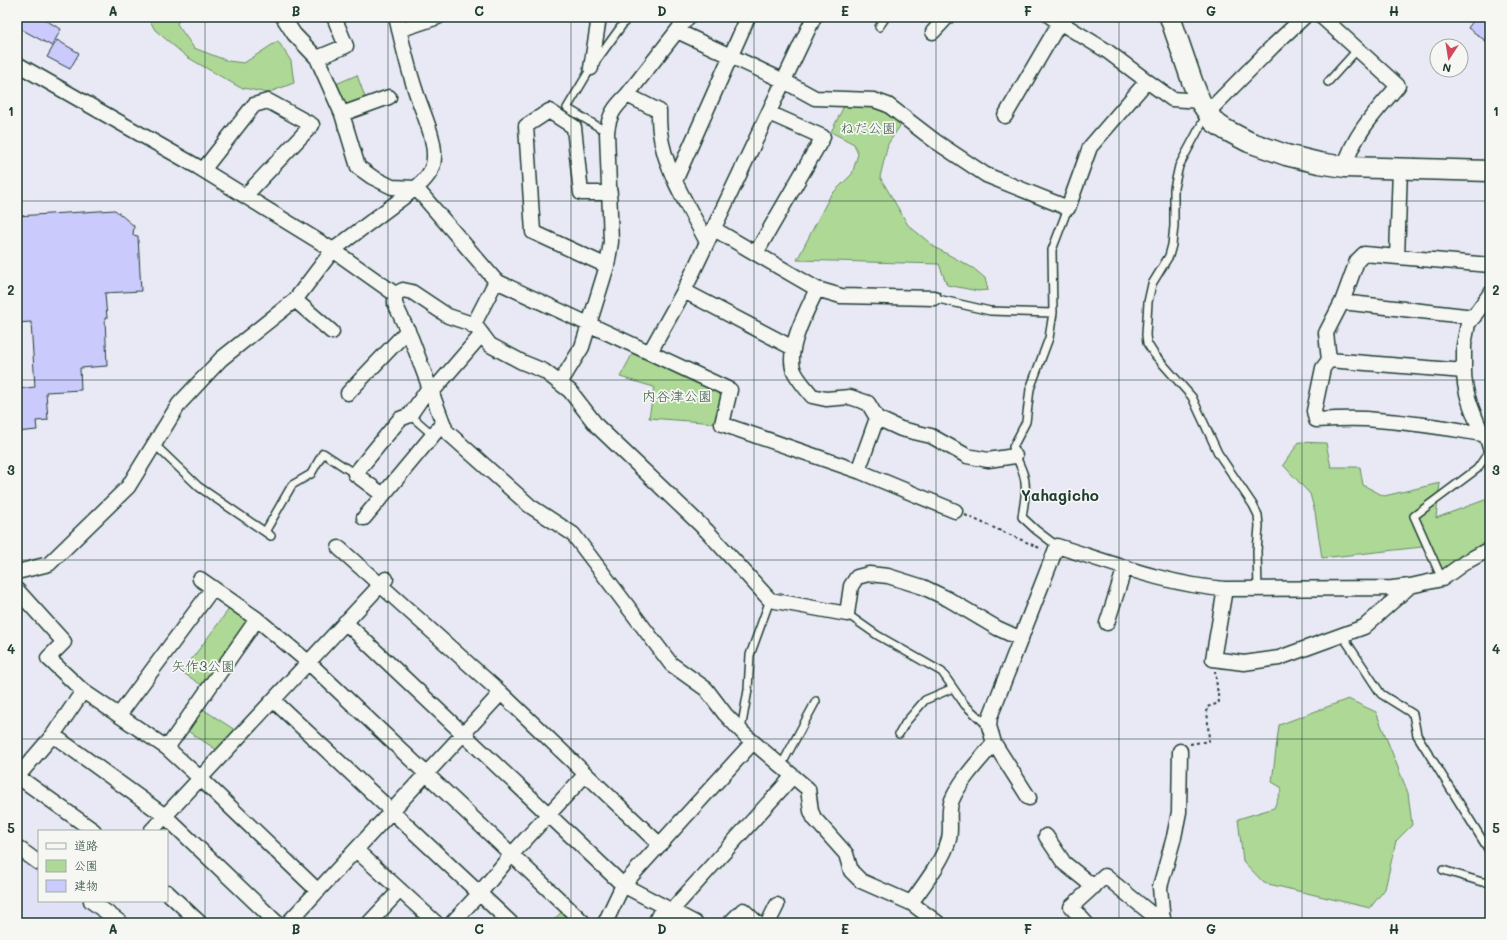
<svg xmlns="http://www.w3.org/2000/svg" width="1507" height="940" font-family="Mali,'Klee One',sans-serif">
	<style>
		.built { fill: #e0e0f7 }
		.green { fill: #add896; stroke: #668a65 }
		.building { fill: #cacafd; stroke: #1f3d34 }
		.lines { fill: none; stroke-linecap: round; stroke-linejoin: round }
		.lane-casing { stroke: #1f3d34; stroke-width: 10 }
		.street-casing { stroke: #1f3d34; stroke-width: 17 }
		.secondary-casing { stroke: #1f3d34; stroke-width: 23 }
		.path { stroke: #1f3d34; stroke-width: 2; stroke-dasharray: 3 3; stroke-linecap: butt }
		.lane { stroke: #f6f6f2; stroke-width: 7 }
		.street { stroke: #f6f6f2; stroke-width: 14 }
		.secondary { stroke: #f6f6f2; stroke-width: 20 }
		.grid { fill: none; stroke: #1f3d34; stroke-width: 1; stroke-opacity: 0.55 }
		.labels { text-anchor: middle; stroke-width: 3.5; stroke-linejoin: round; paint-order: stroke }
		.park-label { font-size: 14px; fill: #3b5c48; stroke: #f6f6f2 }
		.neighbourhood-label { font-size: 15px; font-weight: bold; fill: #1f3d34; stroke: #f6f6f2 }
		.neatline { fill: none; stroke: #1f3d34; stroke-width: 1.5 }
		.grid-label { font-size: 13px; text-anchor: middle; font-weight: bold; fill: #1f3d34 }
	</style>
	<rect width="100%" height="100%" fill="#e9e9f5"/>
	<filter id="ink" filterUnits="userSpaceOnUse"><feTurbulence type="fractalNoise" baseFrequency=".025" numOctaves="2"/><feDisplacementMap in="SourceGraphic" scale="8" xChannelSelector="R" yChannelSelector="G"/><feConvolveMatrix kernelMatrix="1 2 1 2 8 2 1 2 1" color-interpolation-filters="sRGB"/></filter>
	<g filter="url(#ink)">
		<path class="built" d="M17 854 39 870V901H82L113 923H17Z"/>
		<path class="green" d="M148 17H180L177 24 194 48 228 61 244 63 278 41 291 61 294 83 267 93 239 87 187 57 155 30Z
			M357 75 366 100 350 107 344 106 336 84Z
			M845 104 875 107 902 123 888 144 880 177 908 225 936 248 973 268 985 278 988 290 978 291 947 285 939 264 797 260 830 196 852 174 858 154 854 144 831 132Z
			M635 349 720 389 723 396 716 423 649 418 654 387 620 377Z
			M1299 442 1326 443 1331 467H1360L1363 485 1384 496 1440 483 1436 518 1490 498V549L1442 573 1426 540 1422 547 1322 558 1315 512 1310 494 1283 465Z
			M232 605 249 618 250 626 206 688 182 672Z
			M1348 699 1376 712 1408 793 1412 825 1396 841 1385 889 1370 908 1264 883 1243 861 1238 819 1274 808 1282 788 1272 782 1279 725Z
			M201 708 235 730 217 750 186 730Z
			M565 908 581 923H551Z"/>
		<path class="building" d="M17 17H40L61 29 52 46 17 27Z
			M1476 17H1490V44L1468 28Z
			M57 40 79 53 70 69 47 57Z
			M115 210 134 226 133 235 138 236 141 291 105 293 107 318H105L107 366 80 368 81 390 46 392 48 420 36 421 37 430 17 432V389L35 387 31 322 17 323V216Z"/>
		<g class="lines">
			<defs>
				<path id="lane" d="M879 27 886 17
					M1328 82 1358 49
					M1207 114 1179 166 1174 188V226L1172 245 1169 256 1152 284 1148 302 1146 335 1147 343 1154 354 1192 397 1218 453 1253 505 1258 515 1259 526 1257 551 1258 589
					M607 132 567 108 591 68 628 17
					M934 298 990 311 1053 313
					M410 415 433 435
					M154 444 199 487 271 536
					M265 532 292 485 311 474 323 453 355 474
					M1057 546 1036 530 1022 517C1024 503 1028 487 1023 473 1020 464 1015 456 1013 447L1026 422 1030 389 1049 338 1053 313 1052 250 1068 208
					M1442 579 1414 516 1477 469 1488 453 1482 434
					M847 614 877 635 942 672 965 705 988 726
					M1342 635 1381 694 1413 714 1417 735 1490 852
					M741 730 748 690 750 655 770 600
					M899 734 906 722 925 700 953 688
					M781 766 816 701
					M1443 870 1482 882H1490"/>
				<path id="street" d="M283 17 294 34 317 58 342 114 358 167 372 177 392 187 416 188C425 180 434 171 434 157 435 136 421 109 415 89 407 65 402 41 396 17
					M1051 17 1107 51 1147 81 1172 99 1200 101
					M1322 17 1398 86C1377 110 1352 136 1345 167
					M399 30 438 17
					M677 31 784 81 815 98 874 100 888 105 935 141 986 175 1068 208 1090 147 1147 81
					M933 32 947 17
					M317 58 346 46 334 17
					M17 64 198 167 245 196 333 250 395 294V304L411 338 446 431 530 506 573 534 671 664 706 689 725 714 746 736 808 789 811 811 814 818 846 854 851 871 861 881 911 903 938 923
					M591 68 598 24 595 17
					M627 95 659 111C659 118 659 125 660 132 665 172 689 207 707 242
					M1208 112 1273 46 1304 17
					M342 114 389 97
					M1005 116 1060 22
					M203 170 254 105 268 101 312 125 245 196
					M675 181 748 17
					M714 229 817 289
					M756 253 823 137 769 113
					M1397 257 1400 169
					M607 266 533 232 526 126 549 111 574 127 581 193H610
					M684 291 793 348
					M395 294 403 290 412 292 448 316 469 323 478 329 490 345 522 362 544 371 570 391 597 426 707 531 770 600 847 614 851 586 857 577 869 574 888 576 923 587 948 599 997 628 1021 639
					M934 298 841 296 817 289C808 308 785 350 794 371 798 380 806 388 812 396L826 399 850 397 868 403 877 418 901 429 931 436 967 456 988 460 1015 456
					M295 300 332 332
					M1342 302 1474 317
					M473 326 496 281
					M650 352 684 291 814 17
					M1329 360 1326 333 1342 302 1357 261 1364 254 1490 265
					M1464 371 1329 360 1323 368 1314 411 1316 420C1332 419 1349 418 1366 419 1405 422 1444 427 1482 434 1474 414 1464 394 1464 371V345L1468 324 1490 294
					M560 383 582 347 607 266 611 242 607 132C609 114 615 107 627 95L688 17
					M432 392 482 334
					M348 393 408 330
					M858 471 877 418
					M383 495 355 474 400 419 410 415 430 386
					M364 518 443 423
					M339 548 501 693 660 845
					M17 572 49 564 128 487 179 404 221 359 295 300 333 250 416 188 496 281 730 390 722 424 861 472 955 511
					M200 579 257 619 308 662 584 923
					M1225 589 1213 659 1244 663 1279 658 1364 627 1410 586
					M17 590 64 642 48 658 83 691 167 748 200 778 318 891
					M345 622 623 885 695 923
					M1107 623 1125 567
					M273 700 511 923
					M119 715 213 588
					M53 735 165 816 277 923
					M167 748 257 619
					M17 776 94 831
					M18 776 53 735 83 691
					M1029 798 994 743 989 726 990 717 1057 546C1112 563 1168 585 1225 589L1392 588 1410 586 1442 579 1464 563 1484 552 1490 551
					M151 831 386 579
					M1046 836 1064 863 1094 887
					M17 847 39 863
					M356 850 436 923
					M167 892 200 923
					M91 901 121 923
					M911 903C923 886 944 859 949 839 952 826 947 812 952 800 961 779 980 760 994 743
					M671 911 793 776
					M288 923 501 693
					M369 923 400 890
					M452 923 479 894 512 854 585 775
					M605 923 623 885 753 742
					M655 923 663 906
					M730 923 743 910 757 923
					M768 923 777 905
					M1086 923 1071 907 1105 876 1154 916 1163 917
					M1163 923 1160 887 1174 837 1179 812 1180 751"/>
				<path id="secondary" d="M1170 17 1192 81 1200 101 1214 122 1226 130 1249 142 1286 155 1319 163 1345 167 1490 171"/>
			</defs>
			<use href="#lane" class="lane-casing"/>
			<use href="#street" class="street-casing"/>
			<use href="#secondary" class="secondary-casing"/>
			<path class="path" d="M965 515 1042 549
				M1190 744 1209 741 1207 707 1219 703 1215 671"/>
			<use href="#lane" class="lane"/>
			<use href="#street" class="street"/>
			<use href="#secondary" class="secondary"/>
		</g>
	</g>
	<path class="grid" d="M205 17V923M388 17V923M571 17V923M754 17V923M936 17V923M1119 17V923M1302 17V923M17 201H1490M17 380H1490M17 560H1490M17 739H1490"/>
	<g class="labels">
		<g class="park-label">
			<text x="868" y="133">ねだ公園</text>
			<text x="677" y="401">内谷津公園</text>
			<text x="203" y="671">矢作3公園</text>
		</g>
		<g class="neighbourhood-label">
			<text x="1060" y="501">Yahagicho</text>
		</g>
	</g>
	<rect width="1507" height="940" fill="none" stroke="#f6f6f2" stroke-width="44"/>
	<rect x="38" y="830" width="130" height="72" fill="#f6f6f2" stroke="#a0aca6"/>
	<rect x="46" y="843" width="20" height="6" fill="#f6f6f2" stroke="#a0aca6"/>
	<text x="74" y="850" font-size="12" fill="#1f3d34">道路</text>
	<rect x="46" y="860" width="20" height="12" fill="#add896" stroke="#a0aca6"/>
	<text x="74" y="870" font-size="12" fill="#1f3d34">公園</text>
	<rect x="46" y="880" width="20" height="12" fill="#cacafd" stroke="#a0aca6"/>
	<text x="74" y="890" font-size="12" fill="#1f3d34">建物</text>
	<g transform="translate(1449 58) rotate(192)"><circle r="19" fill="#f6f6f2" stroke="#a0aca6"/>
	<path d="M0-3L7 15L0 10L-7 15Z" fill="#d1495b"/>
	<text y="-6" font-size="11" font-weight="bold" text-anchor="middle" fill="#1f3d34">N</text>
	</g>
	<rect x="22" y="22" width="1463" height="896" class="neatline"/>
	<g class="grid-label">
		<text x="113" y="16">A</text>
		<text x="296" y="16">B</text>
		<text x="479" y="16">C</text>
		<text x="662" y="16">D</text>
		<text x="845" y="16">E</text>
		<text x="1028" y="16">F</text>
		<text x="1211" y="16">G</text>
		<text x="1394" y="16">H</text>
		<text x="11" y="116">1</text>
		<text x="1496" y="116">1</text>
		<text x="11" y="295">2</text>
		<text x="1496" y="295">2</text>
		<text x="11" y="475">3</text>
		<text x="1496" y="475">3</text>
		<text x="11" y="654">4</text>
		<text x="1496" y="654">4</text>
		<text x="11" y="833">5</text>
		<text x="1496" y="833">5</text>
		<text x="113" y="934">A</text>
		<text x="296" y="934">B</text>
		<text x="479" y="934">C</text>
		<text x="662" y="934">D</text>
		<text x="845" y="934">E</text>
		<text x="1028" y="934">F</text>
		<text x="1211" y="934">G</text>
		<text x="1394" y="934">H</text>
	</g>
</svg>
